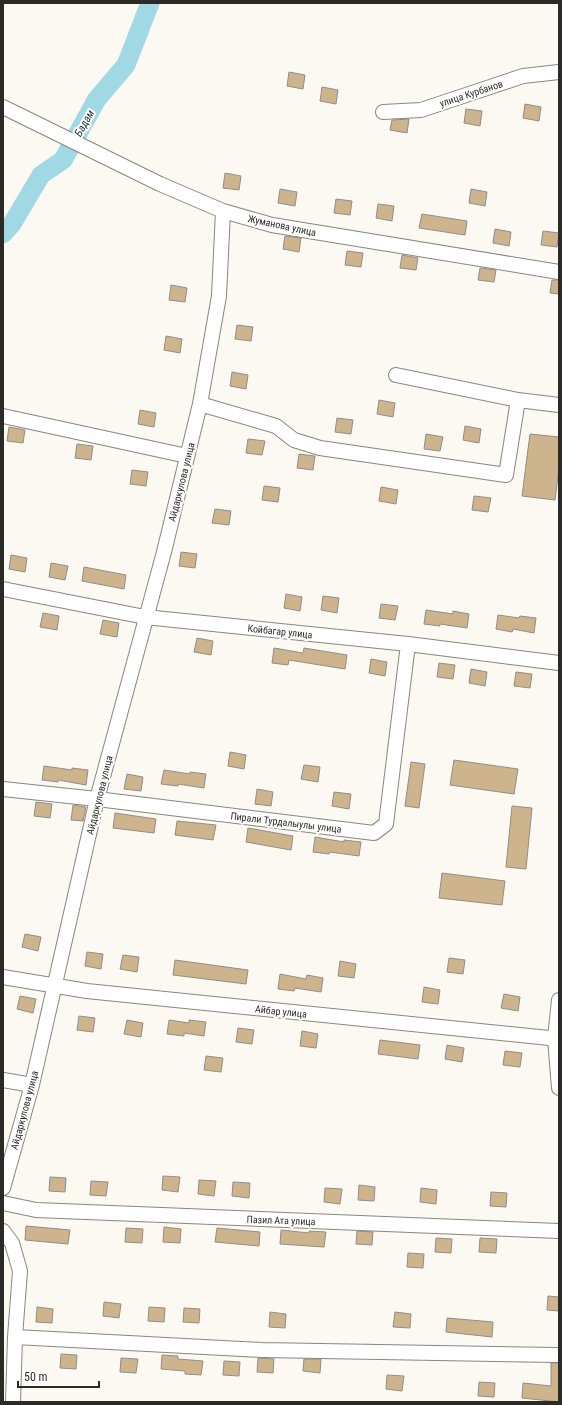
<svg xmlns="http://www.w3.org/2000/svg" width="562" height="1405" font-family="'Roboto Condensed',sans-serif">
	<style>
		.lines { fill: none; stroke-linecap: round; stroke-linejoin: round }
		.river { stroke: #a0d9e4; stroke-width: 19 }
		.building { fill: #ceb48d; stroke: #918d88 }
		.minor-casing { stroke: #898680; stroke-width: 16 }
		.minor { stroke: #fff; stroke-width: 14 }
		.labels { text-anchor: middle; stroke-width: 4; stroke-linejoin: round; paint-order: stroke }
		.street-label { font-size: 10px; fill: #2b2a27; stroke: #fff }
		.water-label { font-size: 11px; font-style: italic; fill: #143136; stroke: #fff }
	</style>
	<rect width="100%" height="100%" fill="#fcf8f2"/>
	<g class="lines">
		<path class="river" d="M3 234 12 224 41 175 63 160 97 99 126 65 150 3"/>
	</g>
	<path class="building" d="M289 72 305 75 303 89 287 86Z
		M322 87 338 90 336 104 320 101Z
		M525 104 541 107 539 121 523 118Z
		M466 109 482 111 480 126 464 123Z
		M409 119 407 133 390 130 392 120Z
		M225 173 241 176 239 190 223 188Z
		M280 189 297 192 295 206 278 203Z
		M471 189 487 192 485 206 469 203Z
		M336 199 352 201 350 215 334 213Z
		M378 204 394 206 392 221 376 218Z
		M422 214 467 221 465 235 419 228Z
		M495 229 511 232 509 246 493 243Z
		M543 231 559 233 557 247 541 245Z
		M285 236 301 238 299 252 283 249Z
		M347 251 363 253 361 267 345 265Z
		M402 255 418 258 416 270 400 268Z
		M480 268 496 270 494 282 478 280Z
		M552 280H559V294L550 293Z
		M171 285 187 288 185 302 169 300Z
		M237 325 253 327 251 341 235 339Z
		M166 336 182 339 180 353 164 350Z
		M232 372 248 375 246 389 230 386Z
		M379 400 395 403 393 417 377 414Z
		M140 410 156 413 154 427 138 424Z
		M337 418 353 420 351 434 335 432Z
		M465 426 481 429 479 443 463 440Z
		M9 427 25 430 23 443 7 441Z
		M426 434 443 437 440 451 424 449Z
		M530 434 559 437V468L555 500 522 496Z
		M248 439 265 441 262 455 246 453Z
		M77 444 93 446 91 460 75 458Z
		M299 454 315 456 313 470 297 468Z
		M132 470 148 472 146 486 130 484Z
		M264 486 280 488 278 502 262 500Z
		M381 487 398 490 396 504 379 501Z
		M474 496 491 498 488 512 472 510Z
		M215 509 231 511 229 525 212 523Z
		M181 552 197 554 195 568 179 566Z
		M11 555 27 558 25 572 9 569Z
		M51 563 68 566 65 580 49 577Z
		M84 567 126 575 124 589 82 581Z
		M286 594 302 597 300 611 284 608Z
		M323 596 339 598 337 613 321 610Z
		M381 604 398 606 395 620 379 618Z
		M426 610 453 614V611L469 614 467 628 440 624V626L424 624Z
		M43 613 59 616 57 630 40 627Z
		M498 615 519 618 520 616 536 618 534 633 513 629 512 632 496 629Z
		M103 620 119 623 117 637 100 634Z
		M197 638 213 641 211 655 194 652Z
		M274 648 303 653 304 648 347 655 345 669 289 660 288 665 272 663Z
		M371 659 387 662 385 676 369 673Z
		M439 663 455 665 453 679 437 677Z
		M471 669 487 672 485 686 469 683Z
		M516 672 532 674 530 688 514 686Z
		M230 752 246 755 244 769 228 766Z
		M454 760 518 769 514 794 450 785Z
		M411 762 425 764 419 808 405 806Z
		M304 765 320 767 318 782 301 779Z
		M44 766 72 770V768L88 770 86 785 58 780V782L42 780Z
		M164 770 190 774V772L206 774 204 788 178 784V786L161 784Z
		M127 774 143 777 141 791 124 789Z
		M257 789 273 792 271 806 255 804Z
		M334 792 351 794 349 809 332 806Z
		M36 802 52 804 50 818 34 816Z
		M73 805 86 807 83 821 71 820Z
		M512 806 532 808 526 869 506 867Z
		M115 813 156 819 154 833 113 828Z
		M177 821 216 825 213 840 175 835Z
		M248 828 293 836 291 850 246 842Z
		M315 837 344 842V840L361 842 359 856 330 852 329 854 313 852Z
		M442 873 505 881 502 905 439 898Z
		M25 934 41 937 38 951 22 947Z
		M87 952 103 954 101 969 85 966Z
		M123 955 139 957 137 972 120 969Z
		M449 958 465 960 463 974 447 972Z
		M175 960 248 970 246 984 173 975Z
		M340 961 356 964 354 978 338 976Z
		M280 974 306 979 307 975 323 978 321 992 295 988 294 991 278 989Z
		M424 987 440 990 438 1004 422 1002Z
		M504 994 520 997 518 1011 501 1008Z
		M20 996 36 999 33 1013 17 1009Z
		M79 1016 95 1018 93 1032 77 1030Z
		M127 1020 143 1023 141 1037 124 1034Z
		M169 1020 189 1023V1020L206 1022 204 1036 184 1033V1036L167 1034Z
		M238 1028 254 1030 252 1044 236 1042Z
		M302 1031 318 1034 316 1048 300 1046Z
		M380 1040 420 1045 418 1059 378 1054Z
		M447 1045 464 1048 462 1062 445 1059Z
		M505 1051 522 1053 520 1067 503 1065Z
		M206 1056 223 1058 221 1072 204 1070Z
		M163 1176 180 1177 178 1192 162 1190Z
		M50 1177 66 1178 65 1192 49 1191Z
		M199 1180 216 1181 214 1196 198 1194Z
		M91 1181 108 1182 106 1196 90 1195Z
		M233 1182 250 1183 249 1198 232 1196Z
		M359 1185 375 1187 374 1201 358 1200Z
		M325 1188 342 1189 340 1204 324 1202Z
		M421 1188 437 1190 436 1204 420 1202Z
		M491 1192 507 1193 506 1207 490 1206Z
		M26 1226 70 1230 68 1244 25 1240Z
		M164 1227 181 1229 180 1243 163 1242Z
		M126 1228 143 1229 142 1243 125 1242Z
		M217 1228 260 1232 259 1246 215 1242Z
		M281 1230 309 1233V1231L326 1232 324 1247 280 1244Z
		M357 1231 373 1232 372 1245 356 1244Z
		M436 1238 452 1239 451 1253 435 1252Z
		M480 1238 497 1239 496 1253 479 1252Z
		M408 1253 424 1254 423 1268 407 1267Z
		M548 1296 559 1297V1311L547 1310Z
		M104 1302 121 1304 119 1318 103 1316Z
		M37 1307 53 1309 52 1323 36 1322Z
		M149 1307 165 1308 164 1322 148 1321Z
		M184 1308 200 1309 199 1323 183 1322Z
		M270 1312 286 1314 285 1328 269 1327Z
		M395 1312 411 1314 410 1328 393 1327Z
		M447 1318 493 1322 492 1337 446 1332Z
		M61 1354 77 1355 76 1369 60 1368Z
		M162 1355 178 1356V1359L203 1361 201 1375 185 1374V1371L161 1369Z
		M121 1358 138 1359 136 1373 120 1372Z
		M258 1358 274 1359 273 1373 257 1372Z
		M304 1359H321L320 1373 303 1371Z
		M224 1361 240 1362 239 1376 223 1375Z
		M551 1363H559V1402L522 1398 523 1383 551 1386Z
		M387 1375 404 1376 402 1391 386 1389Z
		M479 1382 495 1383 494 1397 478 1396Z"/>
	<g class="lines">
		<defs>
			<path id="minor" d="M3 107 160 184 223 211 272 225 559 272
				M383 112 421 110 523 76 559 72
				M396 375 518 400
				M200 404 276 426 294 440 320 448 506 475 518 400 559 405
				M3 416 187 456
				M3 589 145 617 408 644 559 663
				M3 789 97 799 374 833 386 824 408 644
				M3 977 87 991 559 1039
				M559 1000 555 1038 559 1088
				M3 1080 32 1085
				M3 1188 32 1085 97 799 164 552 200 404 219 296 223 211
				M3 1203 36 1210 559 1231
				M3 1231 12 1243 20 1271 15 1337 13 1402
				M15 1337 262 1350 559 1355"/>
		</defs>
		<use href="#minor" class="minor-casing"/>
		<use href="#minor" class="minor"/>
	</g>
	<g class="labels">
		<g class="street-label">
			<text transform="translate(471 93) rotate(-18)" y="4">улица Курбанов</text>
			<text transform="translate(282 225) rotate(12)" y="4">Жуманова улица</text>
			<text transform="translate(181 482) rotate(-76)" y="4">Айдаркулова улица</text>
			<text transform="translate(280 631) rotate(6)" y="4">Койбагар улица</text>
			<text transform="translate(99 795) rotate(-76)" y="4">Айдаркулова улица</text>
			<text transform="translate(286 822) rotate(7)" y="4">Пирали Турдалыулы улица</text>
			<text transform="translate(281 1011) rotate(6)" y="4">Айбар улица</text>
			<text transform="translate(24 1110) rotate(-75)" y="4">Айдаркулова улица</text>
			<text transform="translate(281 1220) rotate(2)" y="4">Пазил Ата улица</text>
		</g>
		<g class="water-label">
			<text transform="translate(84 123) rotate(-61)" y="4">Бадам</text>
		</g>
	</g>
	<rect width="562" height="1405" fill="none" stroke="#2b2a27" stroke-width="8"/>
	<path d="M18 1381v6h81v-6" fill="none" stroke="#2b2a27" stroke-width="2"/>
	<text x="24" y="1381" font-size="12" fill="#2b2a27" stroke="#ffffff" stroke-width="3" paint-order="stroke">50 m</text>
</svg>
